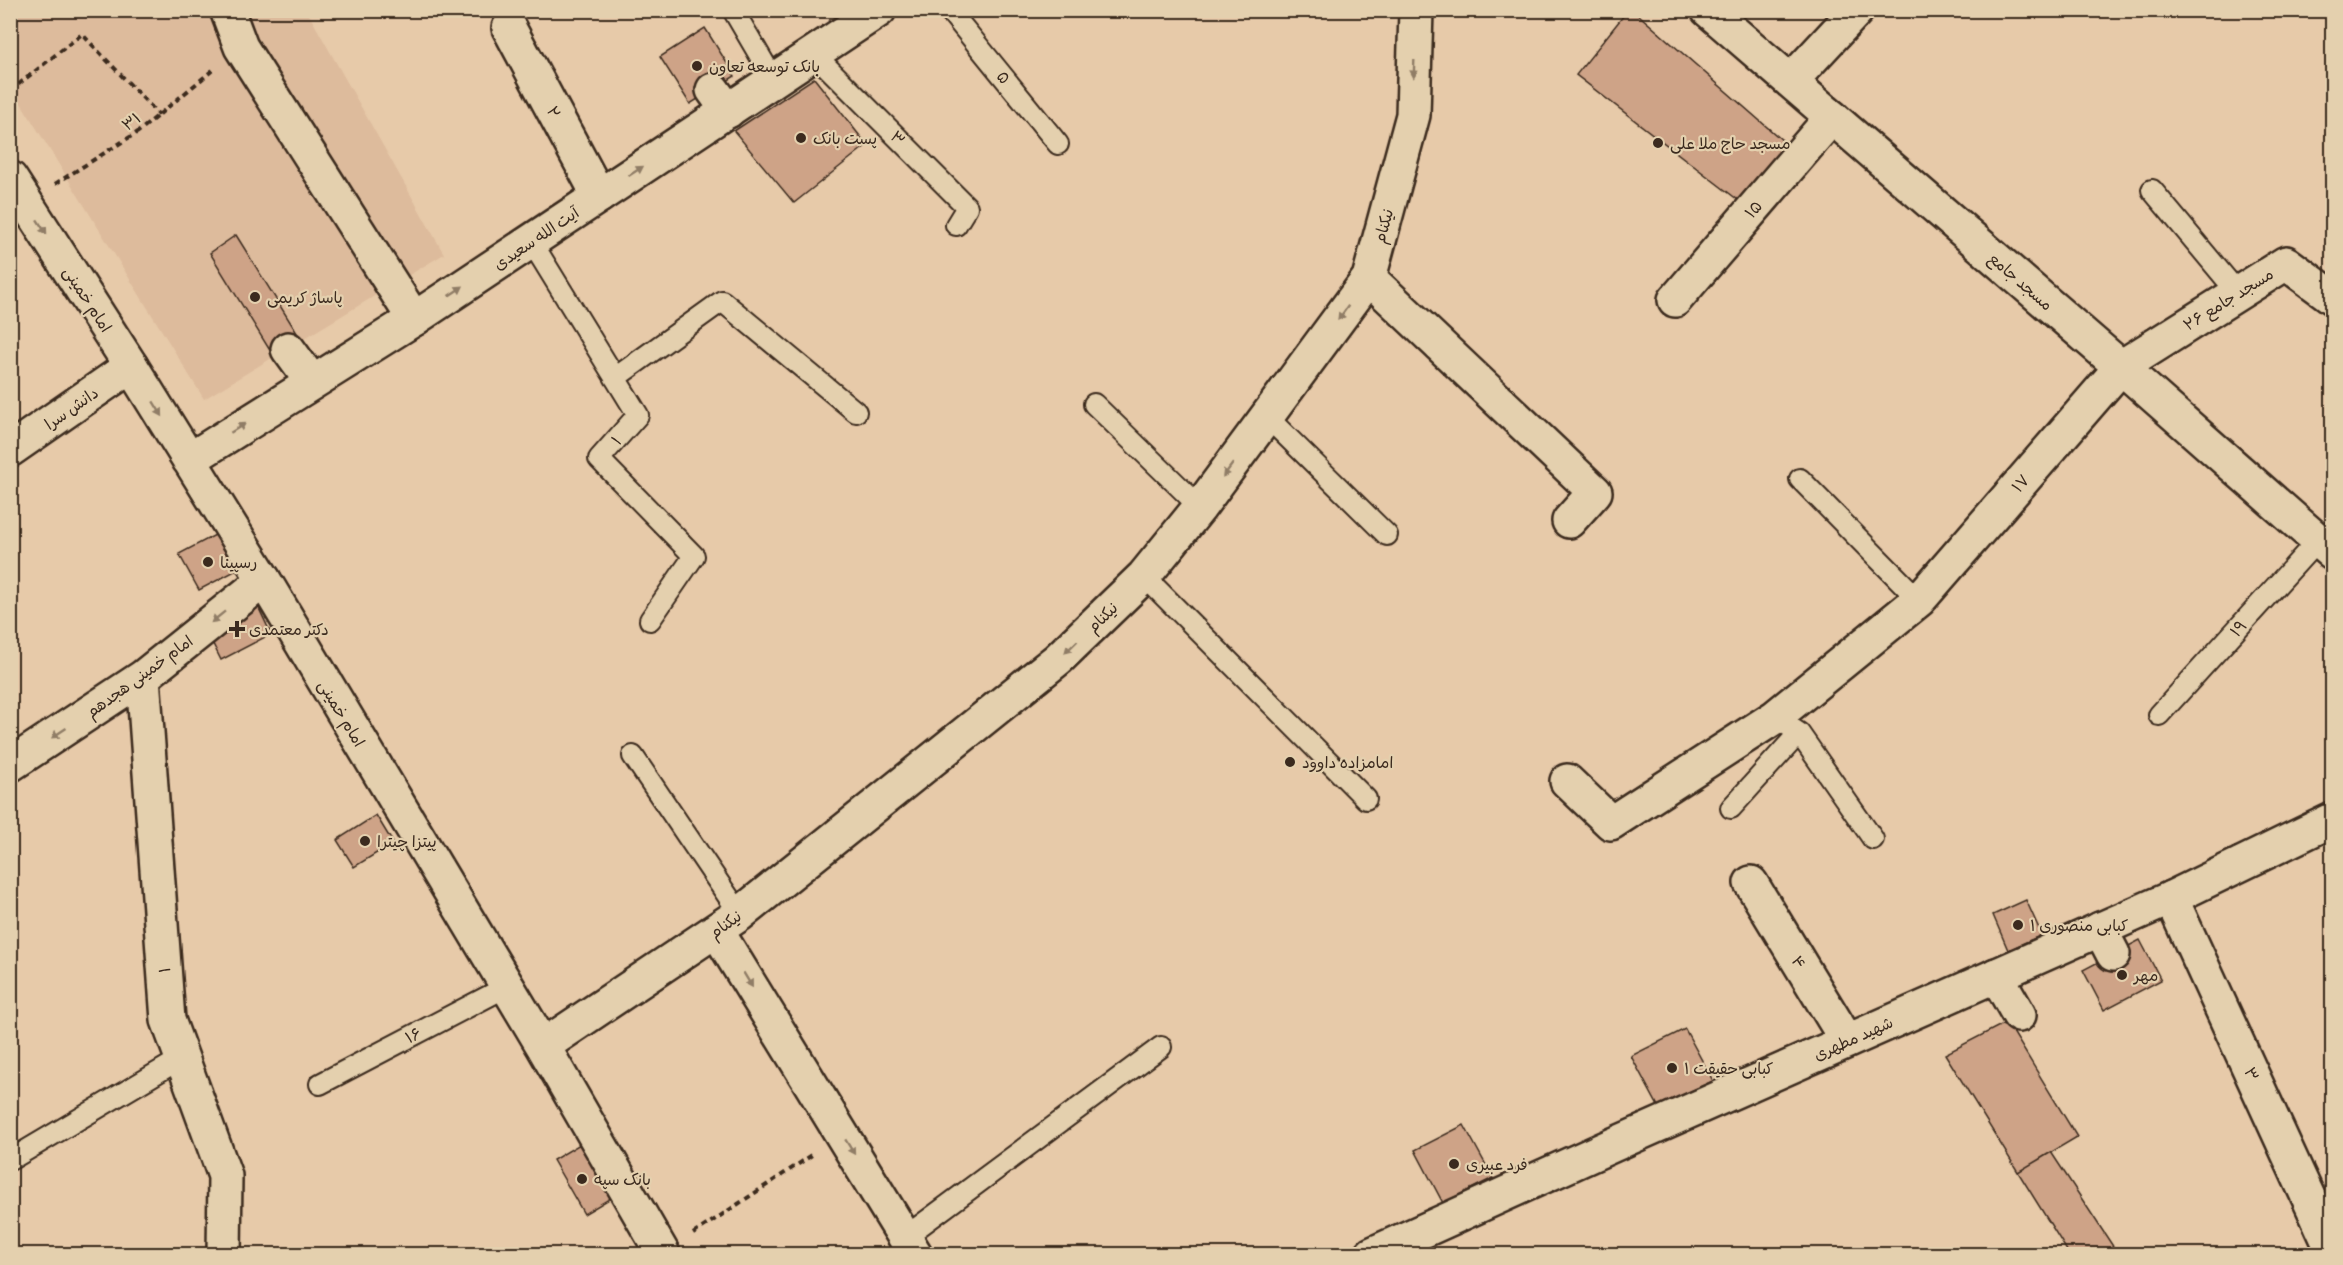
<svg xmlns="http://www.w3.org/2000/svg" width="2343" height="1265" font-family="Pangolin,'Playpen Sans Arabic',sans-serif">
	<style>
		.built { fill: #ddbb9c }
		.building { fill: #cea387; stroke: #3b2a1e; stroke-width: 1.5 }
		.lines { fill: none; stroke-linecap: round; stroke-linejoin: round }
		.lane-casing { stroke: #3b2a1e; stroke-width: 24 }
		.street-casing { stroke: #3b2a1e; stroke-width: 38 }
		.secondary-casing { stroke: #3b2a1e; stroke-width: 38 }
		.path { stroke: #3b2a1e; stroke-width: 4; stroke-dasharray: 6 4.5; stroke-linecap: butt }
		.lane { stroke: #e4d0ae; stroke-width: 20 }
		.street { stroke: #e4d0ae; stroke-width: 33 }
		.secondary { stroke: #e4d0ae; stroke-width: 33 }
		.oneway { fill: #907d66 }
		.poi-dot { fill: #3b2a1e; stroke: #e4d0ae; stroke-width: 2 }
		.labels { text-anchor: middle; stroke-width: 4.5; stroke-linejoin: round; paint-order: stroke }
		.poi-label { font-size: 16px; fill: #3b2a1e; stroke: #e4d0ae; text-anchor: start }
		.street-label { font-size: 16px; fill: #3b2a1e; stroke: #e4d0ae }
	</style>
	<rect width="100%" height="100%" fill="#e7caa9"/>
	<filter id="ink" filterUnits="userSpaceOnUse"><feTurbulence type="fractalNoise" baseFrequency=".0167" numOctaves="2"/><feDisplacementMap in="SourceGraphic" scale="12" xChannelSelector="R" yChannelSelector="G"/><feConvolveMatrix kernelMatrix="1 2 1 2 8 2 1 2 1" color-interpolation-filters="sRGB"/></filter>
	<g filter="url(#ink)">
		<path class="built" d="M11 11H307L444 254 204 399 11 87Z"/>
		<path class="building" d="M1628 10H1633L1790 147 1742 203 1576 75Z
			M705 28 735 76 690 104 660 57Z
			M814 78 867 145 794 203 734 131Z
			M236 235 302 341 274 357 210 253Z
			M217 534 237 570 199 590 179 554Z
			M254 598 271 634 221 660 203 624Z
			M376 815 393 843 354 867 337 840Z
			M2026 900 2042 935 2008 950 1993 915Z
			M2140 940 2161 980 2104 1010 2083 970Z
			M2007 1022 2077 1137 2018 1172 1945 1054Z
			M1685 1029 1713 1081 1658 1106 1631 1056Z
			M1464 1125 1493 1178 1443 1203 1415 1150Z
			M580 1144 611 1198 584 1214 553 1160Z
			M2051 1152 2118 1254H2069L2018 1172Z"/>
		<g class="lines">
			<defs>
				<path id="lane" d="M733 10 774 80
					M949 10 1058 144
					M814 54 967 207 956 225
					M2152 190 2238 293
					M531 241 638 415 599 459 694 556 650 620
					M615 378 722 301 856 412
					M1094 404 1200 507
					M1267 417 1387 535
					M1800 479 1919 600
					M1144 576 1366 799
					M2159 715 2317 541
					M1775 717 1799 733 1873 839
					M633 756 740 914
					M1731 808 1799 733
					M320 1084 506 987
					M10 1160 182 1058
					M905 1237 1161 1047"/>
				<path id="street" d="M227 10 241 47 414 319
					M509 28 599 196
					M1791 81 1857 10
					M713 90 728 111
					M1369 278 1595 492 1569 521
					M1675 300 1832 117
					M288 349 312 382
					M10 450 131 366
					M143 677 168 1020 225 1176 224 1254
					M10 765 143 677 264 580
					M1567 781 1611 823 1775 717 1919 600 2121 367 2286 263 2332 297
					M1751 883 1847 1041
					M2171 898 2332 1249
					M2100 929 2113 954
					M717 931 915 1254
					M1996 975 2019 1015"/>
				<path id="secondary" d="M1708 10 2121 367 2332 553
					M10 178 131 366 264 580 543 1046 663 1254
					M189 460 414 319 879 10
					M543 1046 740 914 1058 659 1144 576 1200 507 1369 278 1413 115 1416 10
					M1372 1254 1613 1145 2171 898 2332 820"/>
			</defs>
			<use href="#lane" class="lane-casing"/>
			<use href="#street" class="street-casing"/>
			<use href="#secondary" class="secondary-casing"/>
			<path class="path" d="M10 91 82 34 159 115
				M55 184 138 132 214 69
				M693 1234 812 1155"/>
			<use href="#lane" class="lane"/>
			<use href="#street" class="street"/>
			<use href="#secondary" class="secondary"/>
		</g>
		<defs><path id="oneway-solid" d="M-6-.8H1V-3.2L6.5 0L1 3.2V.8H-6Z" transform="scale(1.5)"/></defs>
		<g class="oneway">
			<use href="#oneway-solid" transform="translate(1414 69) rotate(92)"/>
			<use href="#oneway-solid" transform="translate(636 171) rotate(-33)"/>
			<use href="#oneway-solid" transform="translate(42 227) rotate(57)"/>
			<use href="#oneway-solid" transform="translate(456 291) rotate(-34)"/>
			<use href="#oneway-solid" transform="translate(1343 313) rotate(126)"/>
			<use href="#oneway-solid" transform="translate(158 409) rotate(58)"/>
			<use href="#oneway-solid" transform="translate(238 428) rotate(-32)"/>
			<use href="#oneway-solid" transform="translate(1228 470) rotate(127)"/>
			<use href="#oneway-solid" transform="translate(218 617) rotate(141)"/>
			<use href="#oneway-solid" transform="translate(1071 647) rotate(136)"/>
			<use href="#oneway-solid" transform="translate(59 733) rotate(146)"/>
			<use href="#oneway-solid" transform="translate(748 980) rotate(59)"/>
			<use href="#oneway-solid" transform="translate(850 1147) rotate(58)"/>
		</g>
	</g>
	<g class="poi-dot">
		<circle cx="697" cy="66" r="6"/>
		<circle cx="801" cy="138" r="6"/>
		<circle cx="1658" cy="143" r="6"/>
		<circle cx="255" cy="297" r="6"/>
		<circle cx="208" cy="562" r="6"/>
		<path d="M234 620h6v6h6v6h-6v6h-6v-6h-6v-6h6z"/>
		<circle cx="1290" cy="762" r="6"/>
		<circle cx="365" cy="841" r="6"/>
		<circle cx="2018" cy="925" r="6"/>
		<circle cx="2122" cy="975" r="6"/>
		<circle cx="1672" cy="1068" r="6"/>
		<circle cx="1454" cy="1164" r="6"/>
		<circle cx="582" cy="1179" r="6"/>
	</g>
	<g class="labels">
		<g class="poi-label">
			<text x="709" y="72">بانک توسعه تعاون</text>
			<text x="813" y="144">پست بانک</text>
			<text x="1670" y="149">مسجد حاج ملا علی</text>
			<text x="267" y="303">پاساژ کریمی</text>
			<text x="220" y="568">رسپینا</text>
			<text x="249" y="635">دکتر معتمدی</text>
			<text x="1302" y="768">امامزاده داوود</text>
			<text x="377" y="847">پیتزا چیترا</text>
			<text x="2030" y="931">کبابی منصوری ۱</text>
			<text x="2134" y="981">مهر</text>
			<text x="1684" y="1074">کبابی حقیقت ۱</text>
			<text x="1466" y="1170">فرد عبیری</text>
			<text x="594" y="1185">بانک سپه</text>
		</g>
		<g class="street-label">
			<text transform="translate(1004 77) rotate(51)" y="6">۵</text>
			<text transform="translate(554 112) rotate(62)" y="6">۲</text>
			<text transform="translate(131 121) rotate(-36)" y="6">۳۱</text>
			<text transform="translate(898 138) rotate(45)" y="6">۳</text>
			<text transform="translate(1753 209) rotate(-49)" y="6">۱۵</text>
			<text transform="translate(1383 226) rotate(-75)" y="6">نیکنام</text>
			<text transform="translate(536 238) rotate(-34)" y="6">آیت الله سعیدی</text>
			<text transform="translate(2021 281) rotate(41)" y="6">مسجد جامع</text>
			<text transform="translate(88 299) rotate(57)" y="6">امام خمینی</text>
			<text transform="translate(2228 299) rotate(-32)" y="6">۲۶ مسجد جامع</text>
			<text transform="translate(71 408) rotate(-35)" y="6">دانش سرا</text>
			<text transform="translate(616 440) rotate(-48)" y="6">۱</text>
			<text transform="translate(2020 483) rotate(-49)" y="6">۱۷</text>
			<text transform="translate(1102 617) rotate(-44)" y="6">نیکنام</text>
			<text transform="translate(2238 628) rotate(-48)" y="6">۱۹</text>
			<text transform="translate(139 676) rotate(-36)" y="6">امام خمینی هجدهم</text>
			<text transform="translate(342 713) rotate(59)" y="6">امام خمینی</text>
			<text transform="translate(725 924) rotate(-36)" y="6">نیکنام</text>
			<text transform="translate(1799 962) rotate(59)" y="6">۴</text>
			<text transform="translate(164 970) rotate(-94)" y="6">۱</text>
			<text transform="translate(413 1035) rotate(-27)" y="6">۱۶</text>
			<text transform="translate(1853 1038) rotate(-24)" y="6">شهید مطهری</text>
			<text transform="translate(2252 1074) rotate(65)" y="6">۳</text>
		</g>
	</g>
	<rect width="2343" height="1265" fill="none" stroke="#e4d0ae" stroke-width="36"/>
	<rect x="18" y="18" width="2307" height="1229" fill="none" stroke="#3b2a1e" stroke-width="2" filter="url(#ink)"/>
</svg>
